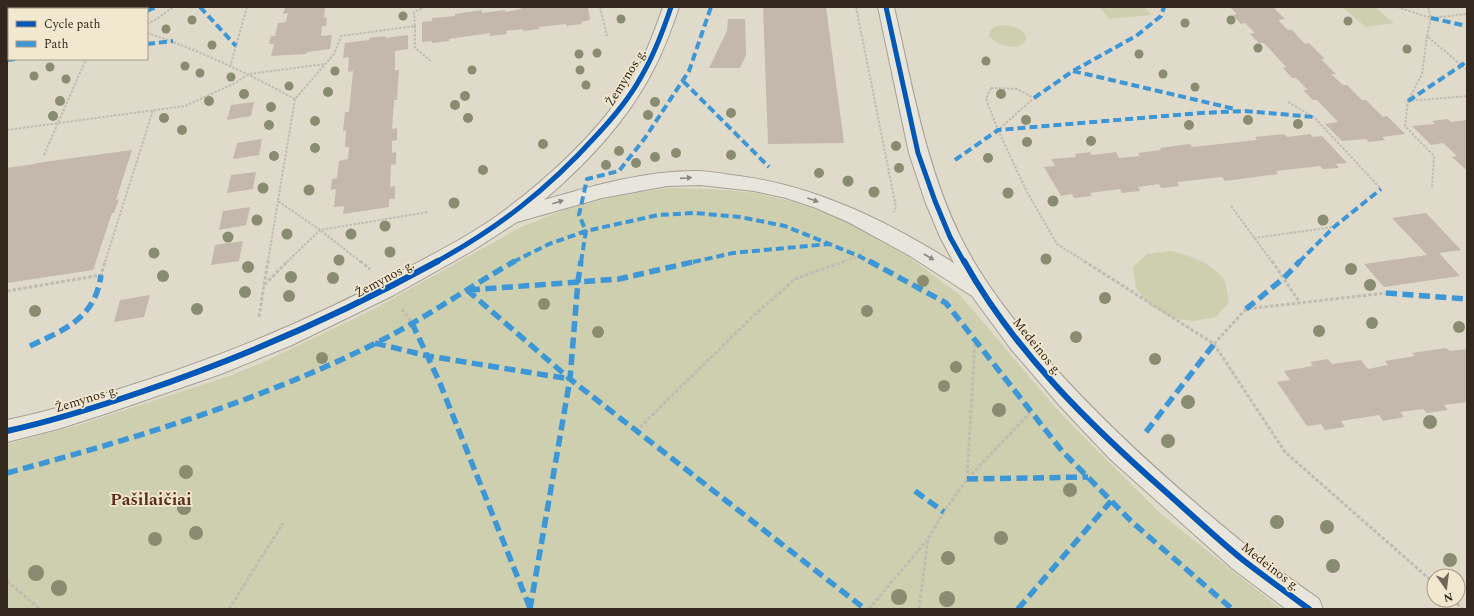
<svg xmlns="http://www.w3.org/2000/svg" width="1474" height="616" font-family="Spectral,serif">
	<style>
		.green { fill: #cecfae }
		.building { fill: #c3b8ab }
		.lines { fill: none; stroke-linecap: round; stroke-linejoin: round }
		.minor-casing { stroke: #a59f94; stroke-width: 2 }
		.path-far1 { stroke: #c1bcb3; stroke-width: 2; stroke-dasharray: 2.5 1.5; stroke-linecap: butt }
		.path { stroke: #c1bcb3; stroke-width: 3; stroke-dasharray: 3.5 2; stroke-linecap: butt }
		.minor { fill: #e8e5dc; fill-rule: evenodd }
		.quiet-far1 { stroke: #3d96d5; stroke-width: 4; stroke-dasharray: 8 4; stroke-linecap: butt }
		.quiet { stroke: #3d96d5; stroke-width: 5.5; stroke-dasharray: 11 5.5; stroke-linecap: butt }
		.cycleway-far1-casing { stroke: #f2e8d0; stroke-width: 7 }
		.cycleway-casing { stroke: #f2e8d0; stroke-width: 9 }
		.cycleway-far1 { stroke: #0057b8; stroke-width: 5 }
		.cycleway { stroke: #0057b8; stroke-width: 6 }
		.tree { fill: #898c70 }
		.oneway { fill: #8d867c }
		.labels { text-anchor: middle; stroke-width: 3.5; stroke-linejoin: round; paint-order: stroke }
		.street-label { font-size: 13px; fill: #32281d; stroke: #f2e8d0 }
		.district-label { font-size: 17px; font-weight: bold; fill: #5b2e21; stroke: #f2e8d0 }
	</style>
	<rect width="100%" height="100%" fill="#e0daca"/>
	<path class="green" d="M1100 7H1144L1151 15 1109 19Z
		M1342 7H1375L1394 23 1366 27Z
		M1002 25C1012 26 1023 27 1027 38 1020 53 998 46 989 36L990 31 994 27Z
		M667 188 712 189 756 193 790 201 838 217 910 258 960 295 1061 414 1162 515 1281 609H7V444L79 425 232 375 268 360 376 308 521 227 566 209 613 197Z
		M1170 251C1189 255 1213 263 1224 280 1227 286 1227 295 1229 302L1216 317 1193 321 1172 318 1150 305 1136 289 1133 267 1147 254Z"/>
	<path class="building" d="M285 7H328L325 8 324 18 327 17 326 26H322L321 36 332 35 330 49 307 52 306 54 271 56 274 44H269L271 36H275L278 23 286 22 288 13 283 14Z
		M521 7H588L590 20 581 22 582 24 566 26V24L539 27V29L523 31V29L506 31 507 34 490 36V33L449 39V41L432 43V41L422 42V22L432 21V18L455 16V14L482 10V13L505 10V12L521 9Z
		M763 7H826L844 143 768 144Z
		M1230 7H1273L1285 19 1278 20 1288 30H1292L1305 44 1309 43 1325 59H1321L1336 74H1331L1343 85H1347L1362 100H1366L1383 117 1387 116 1405 134 1382 137 1385 140 1369 142 1366 139 1342 141 1325 124 1338 122 1317 100H1313L1303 90H1308L1296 78H1292L1283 68 1286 67 1264 43H1259L1250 34 1255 33 1245 23 1241 24 1233 15 1237 14Z
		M728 19H745L746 55 740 68H709L727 31Z
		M408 35V49L395 51V70H399L397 100H394L392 129 397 128V140L392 141V153L396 152V164L391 165 390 187 395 186V199H389V207L343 214 344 206 334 207 336 189 331 190 332 179 337 178 339 161 348 159 349 147H345L346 130 343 131 345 112H349L353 71 348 72 349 57 343 58 345 43 369 40 370 38 386 36V38Z
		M254 102 251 116 227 120 231 105Z
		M1448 119 1451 122 1467 120V169H1465L1452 157 1457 156 1443 143 1431 145 1412 126 1435 124 1432 121Z
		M1284 134 1287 137 1310 134 1313 137 1322 136 1347 163 1336 164 1339 168 1323 169 1320 166 1276 171 1278 174 1225 181 1222 177 1177 182 1179 186 1161 188 1159 184 1138 187 1140 191 1122 193 1120 189 1090 193 1092 196 1074 198 1072 194 1061 196 1044 167 1055 166 1051 159 1076 157 1075 154 1090 152 1091 155 1116 152 1119 158 1140 156 1138 153 1161 150 1160 148 1190 144 1192 147 1257 140 1255 137Z
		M262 139 259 155 233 159 237 143Z
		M132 150 116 200 119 199 114 213H112L93 270 7 283V168L35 164 36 163Z
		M256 172 253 189 227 193 231 175Z
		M250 207 246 225 219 230 223 211Z
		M1426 213 1461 250 1439 253 1460 276 1384 287 1364 264 1427 255 1392 218Z
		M243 241 239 261 211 265 215 245Z
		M150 295 144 317 114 322 120 300Z
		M1446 348 1450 351 1467 349V402L1444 405 1448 410 1427 413 1423 409 1400 412 1404 417 1383 421 1379 415 1341 421 1345 427 1325 430 1321 424 1307 426 1277 382 1290 380 1284 371 1313 366 1310 362 1328 359 1332 364 1361 360 1368 369 1388 365 1385 361 1415 356 1412 353Z"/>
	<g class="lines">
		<defs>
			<path id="minor" d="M663 7H679C671 31 662 55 649 78 624 124 584 166 544 200 592 186 644 171 695 171 707 171 719 173 731 175 813 184 885 220 954 263L940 237 925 201 909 153 878 7H894C912 84 925 164 960 236 982 281 1014 321 1047 359 1109 429 1179 491 1252 550 1273 567 1297 583 1319 599L1323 609H1286L1233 569 1110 459 1060 406 1011 349 972 296 910 256 848 222 816 208 786 198 754 191 700 185 667 186 602 198 517 222 472 251 394 295 292 345 221 374 108 413 58 429 7 442V420C55 410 101 395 147 380 233 352 316 317 396 274 431 255 468 237 501 213 546 180 595 135 626 88 643 63 653 35 663 7Z"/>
		</defs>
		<use href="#minor" class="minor-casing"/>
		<path class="path-far1" d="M33 7 38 9
			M600 7 607 36
			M856 7 896 207 894 212
			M1397 7 1431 18 1427 36 1467 70
			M1428 7 1431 18 1467 14
			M108 9 109 7
			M147 24 157 19 173 7
			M415 26 414 12 425 7
			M147 33C199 50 247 73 295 99
			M1427 36 1422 74 1408 101 1405 126 1434 156 1432 187
			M7 57 9 56
			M230 67 247 7
			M991 88 1017 89 1034 98 998 130 986 99Z
			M1408 101 1467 96
			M1288 102 1314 117 1381 189
			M7 130 185 106 235 83 249 74 325 64
			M998 130 1027 192 1057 244 1086 262
			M44 155 86 59
			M1231 206 1272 262
			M1254 238 1334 227
			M105 262 153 110
			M268 262 278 201
			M287 262 320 230 428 212
			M361 262 320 230 278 201 295 99 334 54 341 36 415 26V48L432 62
			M842 262 859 256 865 249"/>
		<path class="path" d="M360 261 370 269
			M1084 261 1214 344 1285 452 1434 583
			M1272 261 1300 303
			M264 285 268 261
			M7 291 101 275 105 261
			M402 309 412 323
			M259 317 264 285 288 261
			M1214 344 1246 309 1386 293
			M636 431 751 318 795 279 845 261
			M967 479 975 341
			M7 581 40 609
			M1453 600 1463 609
			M229 609 283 523
			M869 609 927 540
			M919 609 928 539 944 512 967 479 1031 412"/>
		<use href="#minor" class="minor"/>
		<path class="quiet-far1" d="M200 7 236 46
			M147 11 156 7
			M1431 18 1467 26
			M147 44 173 41
			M7 60 16 59
			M1073 71 1235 109
			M683 81 769 167
			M1034 98 1073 71 1136 36 1161 16 1164 7
			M1408 101 1462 65 1467 60
			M955 160 998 130 1201 113 1245 111 1314 117
			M513 262 549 244 586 231 579 215 587 179 619 171 645 138 689 71 711 7
			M581 262 586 231 658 215 695 213 740 217 785 226 859 256 870 262
			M693 262 733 253 829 244
			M1299 262 1334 227 1381 189"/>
		<path class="quiet" d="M869 261 946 303 1062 451 1132 522 1232 609
			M467 290 570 379 865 609
			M469 290 619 279 697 261
			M1386 293 1467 299
			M1246 309 1284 278 1300 261
			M412 323 439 381 530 608
			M375 343 428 356 570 379
			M30 346C66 329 95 318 101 275
			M1146 432 1214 344
			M7 473C133 439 257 402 374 344 423 320 467 288 515 261
			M967 479 1088 477
			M915 491 944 512
			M530 609 570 379 578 281 581 261
			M1018 609 1111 501"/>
		<defs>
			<path id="cycleway-far1" d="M886 7 918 153 935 201 950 237 964 262
				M436 262C498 228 547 190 595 137 612 119 629 99 641 77 654 55 663 31 671 7"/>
			<path id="cycleway" d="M964 261C1014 351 1090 425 1166 492 1192 515 1217 539 1243 560 1265 577 1287 593 1309 609
				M7 431C53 421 97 407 141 392 244 357 342 314 438 261"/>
		</defs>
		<use href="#cycleway-far1" class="cycleway-far1-casing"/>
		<use href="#cycleway" class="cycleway-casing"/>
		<use href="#cycleway-far1" class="cycleway-far1"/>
		<use href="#cycleway" class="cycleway"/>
	</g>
	<g class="tree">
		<circle cx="403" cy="16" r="4.5"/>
		<circle cx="621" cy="19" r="4.5"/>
		<circle cx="192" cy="20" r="4.5"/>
		<circle cx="1231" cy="20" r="4.5"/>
		<circle cx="1348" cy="21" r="4.5"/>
		<circle cx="1185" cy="23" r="4.5"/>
		<circle cx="166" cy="29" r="4.5"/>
		<circle cx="212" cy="45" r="4.5"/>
		<circle cx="1258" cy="48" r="4.5"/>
		<circle cx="1407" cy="49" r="4.5"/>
		<circle cx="597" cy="53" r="4.5"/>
		<circle cx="579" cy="54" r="4.5"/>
		<circle cx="1139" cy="54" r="4.5"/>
		<circle cx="986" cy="61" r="4.5"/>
		<circle cx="185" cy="66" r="4.5"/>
		<circle cx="50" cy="67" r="4.5"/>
		<circle cx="472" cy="70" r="4.5"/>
		<circle cx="580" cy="70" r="4.5"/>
		<circle cx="335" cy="71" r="4.5"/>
		<circle cx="200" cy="73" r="4.5"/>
		<circle cx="1163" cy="74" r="4.5"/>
		<circle cx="34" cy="76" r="4.5"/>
		<circle cx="231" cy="77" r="4.5"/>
		<circle cx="66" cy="79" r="4.5"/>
		<circle cx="586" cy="85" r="4.5"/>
		<circle cx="289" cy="86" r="4.5"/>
		<circle cx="1195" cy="87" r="4.5"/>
		<circle cx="328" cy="92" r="5"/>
		<circle cx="244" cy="94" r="5"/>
		<circle cx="1001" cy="94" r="5"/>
		<circle cx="465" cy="96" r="5"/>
		<circle cx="60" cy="101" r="5"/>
		<circle cx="209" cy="101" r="5"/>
		<circle cx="655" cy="102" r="5"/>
		<circle cx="455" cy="105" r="5"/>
		<circle cx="271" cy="107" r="5"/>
		<circle cx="731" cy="113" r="5"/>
		<circle cx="648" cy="115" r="5"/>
		<circle cx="53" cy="116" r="5"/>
		<circle cx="164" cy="118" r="5"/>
		<circle cx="468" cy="118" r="5"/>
		<circle cx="1026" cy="120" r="5"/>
		<circle cx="1248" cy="120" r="5"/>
		<circle cx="315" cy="121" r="5"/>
		<circle cx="1298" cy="124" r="5"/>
		<circle cx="269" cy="125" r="5"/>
		<circle cx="1189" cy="125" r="5"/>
		<circle cx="182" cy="130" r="5"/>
		<circle cx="1091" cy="141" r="5"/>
		<circle cx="1027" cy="142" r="5"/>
		<circle cx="543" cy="144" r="5"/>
		<circle cx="896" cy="146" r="5"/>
		<circle cx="315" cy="148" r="5"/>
		<circle cx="619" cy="151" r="5"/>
		<circle cx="676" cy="153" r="5"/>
		<circle cx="731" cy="155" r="5"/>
		<circle cx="274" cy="156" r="5"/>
		<circle cx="655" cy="157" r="5"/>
		<circle cx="988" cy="158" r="5"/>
		<circle cx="636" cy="163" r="5"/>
		<circle cx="606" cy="165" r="5"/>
		<circle cx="899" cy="168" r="5"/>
		<circle cx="483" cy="170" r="5"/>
		<circle cx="819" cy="173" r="5"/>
		<circle cx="848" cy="181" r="5.5"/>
		<circle cx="263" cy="188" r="5.5"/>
		<circle cx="309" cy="190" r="5.5"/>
		<circle cx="874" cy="192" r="5.5"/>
		<circle cx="1008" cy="193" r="5.5"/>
		<circle cx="1053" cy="201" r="5.5"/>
		<circle cx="454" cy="203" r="5.5"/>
		<circle cx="257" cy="220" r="5.5"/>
		<circle cx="1323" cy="220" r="5.5"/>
		<circle cx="385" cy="226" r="5.5"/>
		<circle cx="287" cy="234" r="5.5"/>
		<circle cx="351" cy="234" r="5.5"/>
		<circle cx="228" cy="237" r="5.5"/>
		<circle cx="390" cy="252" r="5.5"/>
		<circle cx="154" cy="253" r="5.5"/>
		<circle cx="1046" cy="259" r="5.5"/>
		<circle cx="339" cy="260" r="5.5"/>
		<circle cx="248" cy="267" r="6"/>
		<circle cx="1351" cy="269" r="6"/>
		<circle cx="163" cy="276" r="6"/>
		<circle cx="291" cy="277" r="6"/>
		<circle cx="333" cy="278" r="6"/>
		<circle cx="923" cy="281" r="6"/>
		<circle cx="1370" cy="285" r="6"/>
		<circle cx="245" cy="292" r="6"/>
		<circle cx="289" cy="296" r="6"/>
		<circle cx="1105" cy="298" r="6"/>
		<circle cx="544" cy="304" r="6"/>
		<circle cx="197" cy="309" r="6"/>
		<circle cx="35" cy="311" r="6"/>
		<circle cx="867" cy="311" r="6"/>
		<circle cx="1372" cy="323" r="6"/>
		<circle cx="1459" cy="327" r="6"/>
		<circle cx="1319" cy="331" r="6"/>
		<circle cx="598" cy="332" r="6"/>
		<circle cx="1076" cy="337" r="6"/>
		<circle cx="322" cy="358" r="6"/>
		<circle cx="1155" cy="359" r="6"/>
		<circle cx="956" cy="367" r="6"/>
		<circle cx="944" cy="386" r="6"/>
		<circle cx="1188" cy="402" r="7"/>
		<circle cx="999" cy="410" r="7"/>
		<circle cx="1430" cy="422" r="7"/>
		<circle cx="1168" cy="441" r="7"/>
		<circle cx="186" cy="472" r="7"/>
		<circle cx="1070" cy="490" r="7"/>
		<circle cx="184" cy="508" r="7"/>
		<circle cx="1277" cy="522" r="7"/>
		<circle cx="1327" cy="527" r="7"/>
		<circle cx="196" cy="533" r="7"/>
		<circle cx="1001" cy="538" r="7"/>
		<circle cx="155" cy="539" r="7"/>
		<circle cx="948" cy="558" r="7"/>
		<circle cx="1450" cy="560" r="7"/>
		<circle cx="1333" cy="566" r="7"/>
		<circle cx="36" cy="573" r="8"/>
		<circle cx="59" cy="588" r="8"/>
		<circle cx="899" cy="597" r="8"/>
		<circle cx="947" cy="599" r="8"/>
	</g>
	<defs><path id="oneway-solid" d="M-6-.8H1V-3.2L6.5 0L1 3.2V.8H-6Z"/></defs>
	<g class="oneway">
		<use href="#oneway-solid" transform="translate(686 178) rotate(-4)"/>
		<use href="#oneway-solid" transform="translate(813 200) rotate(20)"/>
		<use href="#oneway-solid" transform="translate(558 202) rotate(-17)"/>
		<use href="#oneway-solid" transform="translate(929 257) rotate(30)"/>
	</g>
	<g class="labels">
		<g class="street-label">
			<text transform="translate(625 77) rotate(-58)" y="5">Žemynos g.</text>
			<text transform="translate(384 278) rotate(-28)" y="5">Žemynos g.</text>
			<text transform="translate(1038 346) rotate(51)" y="5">Medeinos g.</text>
			<text transform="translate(86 398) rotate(-17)" y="5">Žemynos g.</text>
			<text transform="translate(1271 566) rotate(38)" y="5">Medeinos g.</text>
		</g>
		<g class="district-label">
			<text x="151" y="505">Pašilaičiai</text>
		</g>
	</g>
	<rect width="1474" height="616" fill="none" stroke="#32281d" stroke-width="16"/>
	<rect x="8" y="8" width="140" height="52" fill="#f2e8d0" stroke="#a59b88"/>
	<rect x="16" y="21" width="20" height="6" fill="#0057b8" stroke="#a59b88"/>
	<text x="44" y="28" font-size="12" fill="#32281d">Cycle path</text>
	<rect x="16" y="41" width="20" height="6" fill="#3d96d5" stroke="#a59b88"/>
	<text x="44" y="48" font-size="12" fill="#32281d">Path</text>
	<g transform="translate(1446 588) rotate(166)"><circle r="19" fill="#f2e8d0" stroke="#a59b88"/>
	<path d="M0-3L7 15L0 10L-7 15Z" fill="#6f665a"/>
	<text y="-6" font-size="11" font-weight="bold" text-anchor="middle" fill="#32281d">N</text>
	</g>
</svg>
